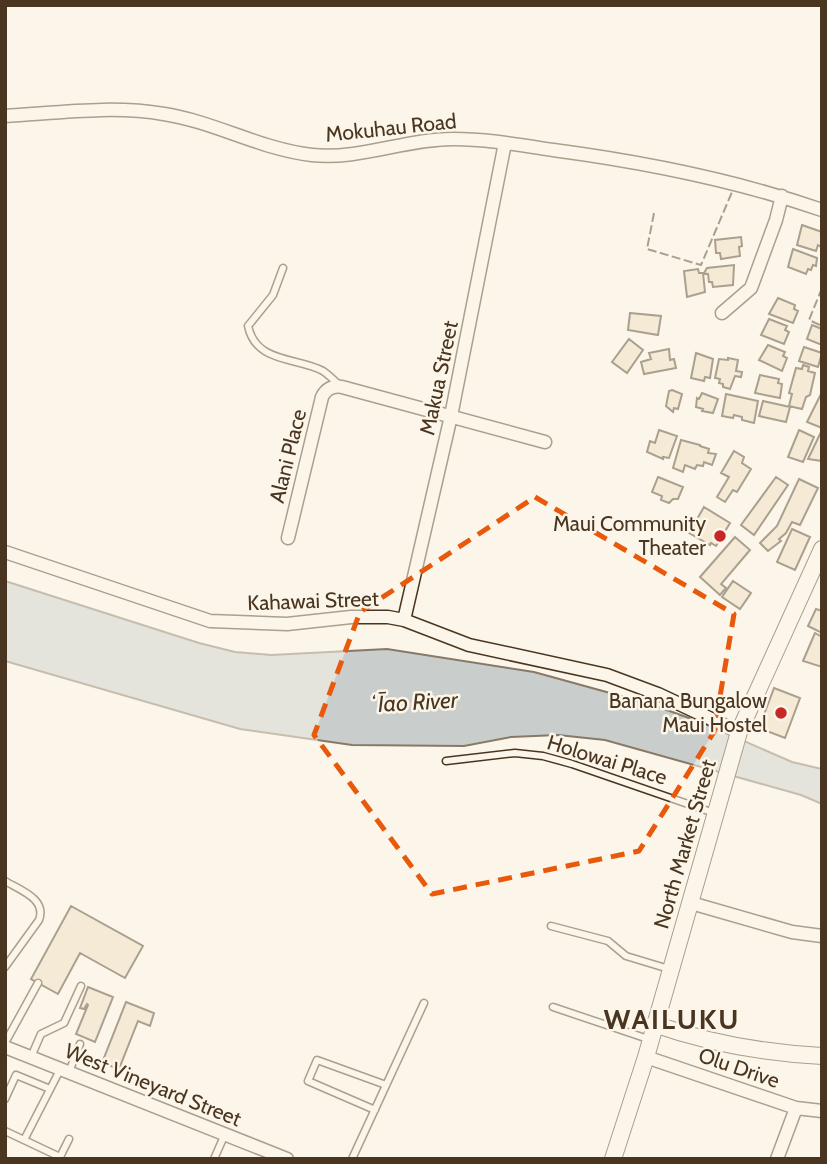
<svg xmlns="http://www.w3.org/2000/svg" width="827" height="1164" font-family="Cabin,sans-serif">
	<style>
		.water { fill: #c9cecd; stroke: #887966; stroke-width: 2 }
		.building { fill: #ecdcbc; stroke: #4a3520; stroke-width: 2 }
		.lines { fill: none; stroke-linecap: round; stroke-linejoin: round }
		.lane-casing { stroke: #4a3520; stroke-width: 9 }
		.street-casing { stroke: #4a3520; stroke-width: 15 }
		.secondary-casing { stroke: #4a3520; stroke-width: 18 }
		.lane { stroke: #fbf6e9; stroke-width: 6 }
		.street { stroke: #fbf6e9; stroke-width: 12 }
		.secondary { stroke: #fbf6e9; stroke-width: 16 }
		.fence { stroke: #4a3520; stroke-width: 2; stroke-dasharray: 9 3.5; stroke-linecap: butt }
		.marked { fill: none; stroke: #e8590c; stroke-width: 5; stroke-dasharray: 14 9; stroke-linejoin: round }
		.poi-dot { fill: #c62828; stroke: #fbf6e9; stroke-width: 2.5 }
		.labels { text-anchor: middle; stroke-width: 5; stroke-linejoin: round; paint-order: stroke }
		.street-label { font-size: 21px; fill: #4a3520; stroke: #fbf6e9 }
		.poi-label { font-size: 21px; fill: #4a3520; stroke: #fbf6e9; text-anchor: end }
		.water-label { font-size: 23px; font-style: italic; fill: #4a3520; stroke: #fbf6e9 }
		.district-label { font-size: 28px; font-weight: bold; letter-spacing: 2px; fill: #4a3520; stroke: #fbf6e9 }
	</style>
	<rect width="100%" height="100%" fill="#fbf6e9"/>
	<path class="water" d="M5 581 199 643 235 652 271 655 387 649 534 672 650 704 703 723 792 762 822 769V804L801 795 605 740 558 735 511 737 464 746 352 745 240 729 5 661Z"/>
	<path class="building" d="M802 225 822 232V244L821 247 818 245 816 251 797 245Z
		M741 237 742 246 739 247 740 256 721 259 720 253H716L715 240Z
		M793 249 817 258 816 266 813 265 811 270 808 269 806 274 788 267Z
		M734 265 733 285 713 287 712 282H709L708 274 704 273 707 268Z
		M698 269 699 273H703L705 292 687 297 684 271Z
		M778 298 795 305 794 309 798 311 793 323 769 314Z
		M630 313 661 316 658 335 628 330Z
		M769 319 787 326 785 330 789 332 784 344 761 335Z
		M812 325 822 329V345L807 339Z
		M629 339 643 350 627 373 612 362Z
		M768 345 785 352 783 356 787 358 782 371 759 360Z
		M804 347 822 353 818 367 799 361Z
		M669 349 670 360 674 359 676 368 644 374 641 362 651 359 649 353Z
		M696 353 713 359 710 378 705 377 704 381 691 378Z
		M728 358 738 360 736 371 742 372 741 377 735 376 730 389 723 387V384L719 383 720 379 715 378 719 359 728 360Z
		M803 365 809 367 808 371 815 373 810 395 806 397 802 409 789 406 792 394 789 393 796 368 802 369Z
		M760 375 779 379 778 383 782 384 780 398 755 393Z
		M672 390 682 394 678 409 674 408 673 412 666 406 669 391Z
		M822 392V428L807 422Z
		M702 393 718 399 713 413 702 411 703 409 696 407 697 398 699 399Z
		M726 394 758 401 754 423 742 420V417L734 415 733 418 722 416Z
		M763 401 790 407 786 422 759 416Z
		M659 430 677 436 669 458 663 457V459L647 452 650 441 655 443Z
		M799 430 814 437 803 462 788 457Z
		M822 430V461L808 459Z
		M681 440 700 445V446L709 449 708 453 716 454 712 465 704 462 703 466 697 465 695 469 685 465 683 472 673 468Z
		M734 451 744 457 742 463 751 469 737 492 733 490 725 502 717 497 729 477 721 473Z
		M658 477 683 487 678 499H673L669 503 661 500 662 496 652 492Z
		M776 477 788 485 754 535 741 525Z
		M799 479 818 488 800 525 792 522 786 533 779 539 781 541 768 551 760 543 777 526Z
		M704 507 730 523 716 546 711 543 710 545 689 533Z
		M792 529 810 537 795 570 777 562Z
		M735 537 750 550 721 584 726 588 720 595 700 577Z
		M733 581 751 593 740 609 722 597Z
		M816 609 822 611V633L808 626Z
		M815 633 822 637V667L803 661Z
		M774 688 800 698 785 738 759 728Z
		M71 906 143 946 125 978 80 953 58 994 31 979Z
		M88 987 113 997 95 1042 76 1034 88 1005 87 1004 84 1009 80 1008Z
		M126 1002 154 1013 150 1026 138 1021 119 1069 102 1063Z"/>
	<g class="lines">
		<defs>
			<path id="lane" d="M283 268 273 295 248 326C256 364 298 357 323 371 329 375 335 381 340 386
				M446 761 515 753 543 756 572 764 714 813
				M5 881C20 890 47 899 39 920L5 967
				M551 926 608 941 626 956 669 969
				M553 1007 648 1039
				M5 1043 38 983
				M31 1057 41 1034 64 1023 81 986
				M69 1072 80 1044
				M5 1099 16 1075 50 1089
				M375 1110 308 1081 317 1060 386 1085
				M5 1131 24 1140 60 1070
				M24 1140 60 1157 69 1139
				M214 1159 225 1134
				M352 1159 424 1003"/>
			<path id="street" d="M5 116C57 113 112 105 164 114 215 122 260 149 312 155 360 160 405 139 453 139 487 139 520 145 553 150 644 162 735 180 822 210
				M722 313 751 288 776 220 782 196
				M288 538 322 397C326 389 333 385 342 387L545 442
				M5 552 210 621 287 624 351 617H388L404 620 469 645 607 675 658 694 739 732
				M404 620 451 416 505 143
				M691 903 792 932 822 936
				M5 1047 287 1159
				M646 1057 796 1108 822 1111
				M777 1159 796 1108"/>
			<path id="secondary" d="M654 1024C708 1043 765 1053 822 1056
				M613 1159 646 1057 739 732 822 549"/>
		</defs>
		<use href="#lane" class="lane-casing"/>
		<use href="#street" class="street-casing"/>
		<use href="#secondary" class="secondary-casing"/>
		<use href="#lane" class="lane"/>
		<use href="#street" class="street"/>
		<use href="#secondary" class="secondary"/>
		<path class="fence" d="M654 213 647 249 701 265 732 192
			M822 288 809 320 822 326"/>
	</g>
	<path d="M0 0H827V1164H0ZM535 497 734 614 714 732 639 851 432 894 314 735 360 612Z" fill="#fbf6e9" fill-opacity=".55" fill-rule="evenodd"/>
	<path class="marked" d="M535 497 734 614 714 732 639 851 432 894 314 735 360 612Z"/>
	<g class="poi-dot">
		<circle cx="720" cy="536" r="7"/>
		<circle cx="781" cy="713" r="7"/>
	</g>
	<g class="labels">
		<g class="street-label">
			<text transform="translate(391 128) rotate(-6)" y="7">Mokuhau Road</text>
			<text transform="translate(439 378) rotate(-78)" y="7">Makua Street</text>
			<text transform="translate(288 456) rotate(-76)" y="7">Alani Place</text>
			<text transform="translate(313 601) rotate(-2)" y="7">Kahawai Street</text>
			<text transform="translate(607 760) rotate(17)" y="7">Holowai Place</text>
			<text transform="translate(685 844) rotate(-74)" y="7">North Market Street</text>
			<text transform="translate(739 1068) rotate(19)" y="7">Olu Drive</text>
			<text transform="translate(153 1085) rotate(22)" y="7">West Vineyard Street</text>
		</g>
		<g class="poi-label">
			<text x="706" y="531">Maui Community<tspan x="706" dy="24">Theater</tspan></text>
			<text x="767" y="708">Banana Bungalow<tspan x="767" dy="24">Maui Hostel</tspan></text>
		</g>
		<g class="water-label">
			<text transform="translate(414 702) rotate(-3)" y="8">ʻĪao River</text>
		</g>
		<g class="district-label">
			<text x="672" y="1029">WAILUKU</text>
		</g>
	</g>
	<rect width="827" height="1164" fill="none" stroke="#4a3520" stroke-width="14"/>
</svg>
